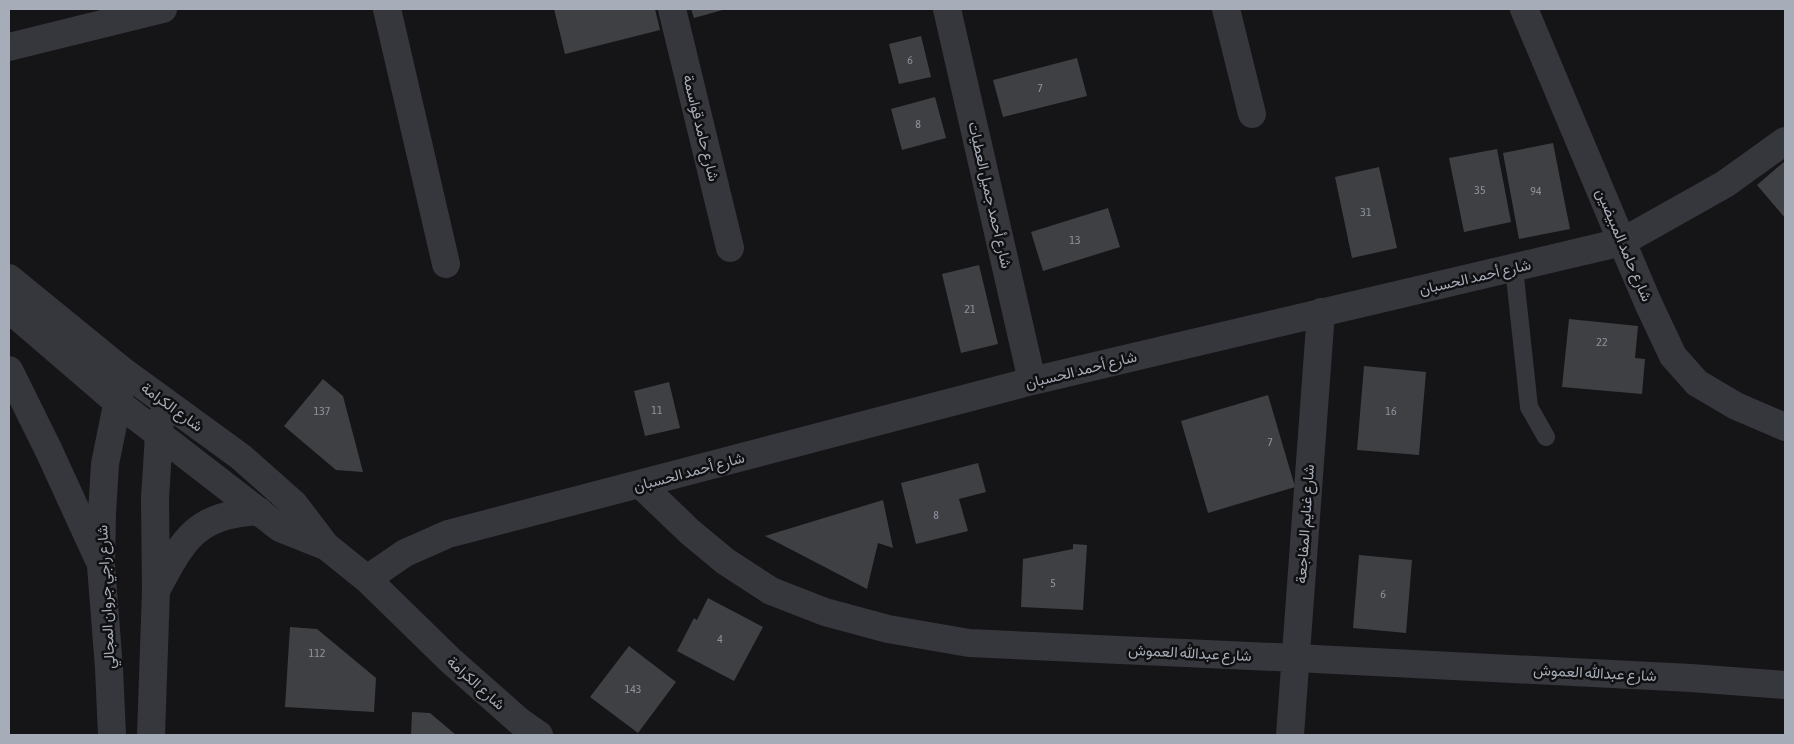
<svg xmlns="http://www.w3.org/2000/svg" width="1794" height="744" font-family="'Asap Condensed',Vazirmatn,sans-serif">
	<style>
		.building { fill: #3f4044 }
		.lines { fill: none; stroke-linecap: round; stroke-linejoin: round }
		.service { stroke: #36373c; stroke-width: 18 }
		.minor { stroke: #36373c; stroke-width: 28 }
		.tertiary { stroke: #36373c; stroke-width: 28 }
		.labels { text-anchor: middle; stroke-width: 5; stroke-linejoin: round; paint-order: stroke }
		.number-label { font-size: 12px; fill: #8c919b }
		.street-label { font-size: 15px; fill: #a6acb8; stroke: #101012 }
	</style>
	<rect width="100%" height="100%" fill="#151517"/>
	<path class="building" d="M554 9H655L660 30 565 54Z
		M691 9H726L694 18Z
		M921 36 931 77 899 84 889 44Z
		M1077 58 1087 96 1003 117 993 80Z
		M935 97 946 138 902 150 891 109Z
		M1553 143 1570 229 1519 239 1503 153Z
		M1497 149 1511 222 1464 232 1449 158Z
		M1785 161V218L1757 185Z
		M1379 167 1397 248 1352 258 1335 177Z
		M1108 208 1120 247 1043 271 1031 232Z
		M979 265 998 344 961 353 942 274Z
		M1569 319 1638 326 1635 358 1645 359 1642 394 1562 387Z
		M1364 366 1426 372 1419 455 1357 450Z
		M323 379 343 396 363 472 336 470 284 426Z
		M669 382 680 428 645 436 634 391Z
		M1268 395 1295 487 1208 513 1181 421Z
		M978 463 986 492 959 499 968 531 916 544 901 483Z
		M883 500 893 548 878 543 867 589 765 536Z
		M1073 544 1087 545 1083 610 1021 607 1023 559 1073 549Z
		M1359 555 1412 560 1406 633 1353 628Z
		M708 598 763 627 734 681 677 651 694 618 697 620Z
		M290 627 317 629 376 678 374 712 285 707Z
		M629 646 676 682 638 733 590 697Z
		M412 712 430 713 456 735H411Z"/>
	<g class="lines">
		<path class="service" d="M1514 268 1529 407 1546 437"/>
		<path class="minor" d="M387 9 446 264
			M672 9 730 248
			M947 9 1032 381
			M1226 9 1252 114
			M1524 9 1622 242 1649 305 1673 356 1697 383 1736 406 1785 427
			M9 47 163 9
			M641 485 690 532 725 561 771 591 825 612 888 629 969 643 1296 658 1691 678 1785 685
			M367 579 405 553 448 534 1032 381 1622 242 1725 184 1785 141
			M1290 735 1321 312"/>
		<path class="tertiary" d="M9 278 123 371 241 457 294 504 326 546 367 579 450 660 519 721 539 735
			M9 309 117 402 280 528 325 546
			M9 370 49 451 98 558
			M157 589C184 538 196 515 259 511
			M112 735 109 668 101 566 102 513 105 464 121 385
			M151 735 156 590 155 498 160 419"/>
	</g>
	<g class="labels">
		<g class="number-label">
			<text x="910" y="64">6</text>
			<text x="1040" y="92">7</text>
			<text x="918" y="128">8</text>
			<text x="1480" y="194">35</text>
			<text x="1536" y="195">94</text>
			<text x="1366" y="216">31</text>
			<text x="1075" y="244">13</text>
			<text x="970" y="313">21</text>
			<text x="1602" y="346">22</text>
			<text x="657" y="414">11</text>
			<text x="322" y="415">137</text>
			<text x="1391" y="415">16</text>
			<text x="1270" y="446">7</text>
			<text x="936" y="519">8</text>
			<text x="1053" y="587">5</text>
			<text x="1383" y="598">6</text>
			<text x="720" y="643">4</text>
			<text x="317" y="657">112</text>
			<text x="633" y="693">143</text>
		</g>
		<g class="street-label">
			<text transform="translate(701 128) rotate(76)" y="5">شارع حامد قواسمة</text>
			<text transform="translate(990 195) rotate(77)" y="5">شارع أحمد جميل العطيات</text>
			<text transform="translate(1624 245) rotate(67)" y="5">شارع حامد المبيضين</text>
			<text transform="translate(1475 277) rotate(-13)" y="5">شارع أحمد الحسبان</text>
			<text transform="translate(1081 370) rotate(-14)" y="5">شارع أحمد الحسبان</text>
			<text transform="translate(172 407) rotate(36)" y="5">شارع الكرامة</text>
			<text transform="translate(689 472) rotate(-15)" y="5">شارع أحمد الحسبان</text>
			<text transform="translate(1305 524) rotate(-86)" y="5">شارع غنايم المفاجعة</text>
			<text transform="translate(106 597) rotate(-93)" y="5">شارع راجي جروان المجالي</text>
			<text transform="translate(1190 653) rotate(3)" y="5">شارع عبدالله العموش</text>
			<text transform="translate(1595 673) rotate(3)" y="5">شارع عبدالله العموش</text>
			<text transform="translate(476 683) rotate(42)" y="5">شارع الكرامة</text>
		</g>
	</g>
	<rect width="1794" height="744" fill="none" stroke="#a6acb8" stroke-width="20"/>
</svg>
